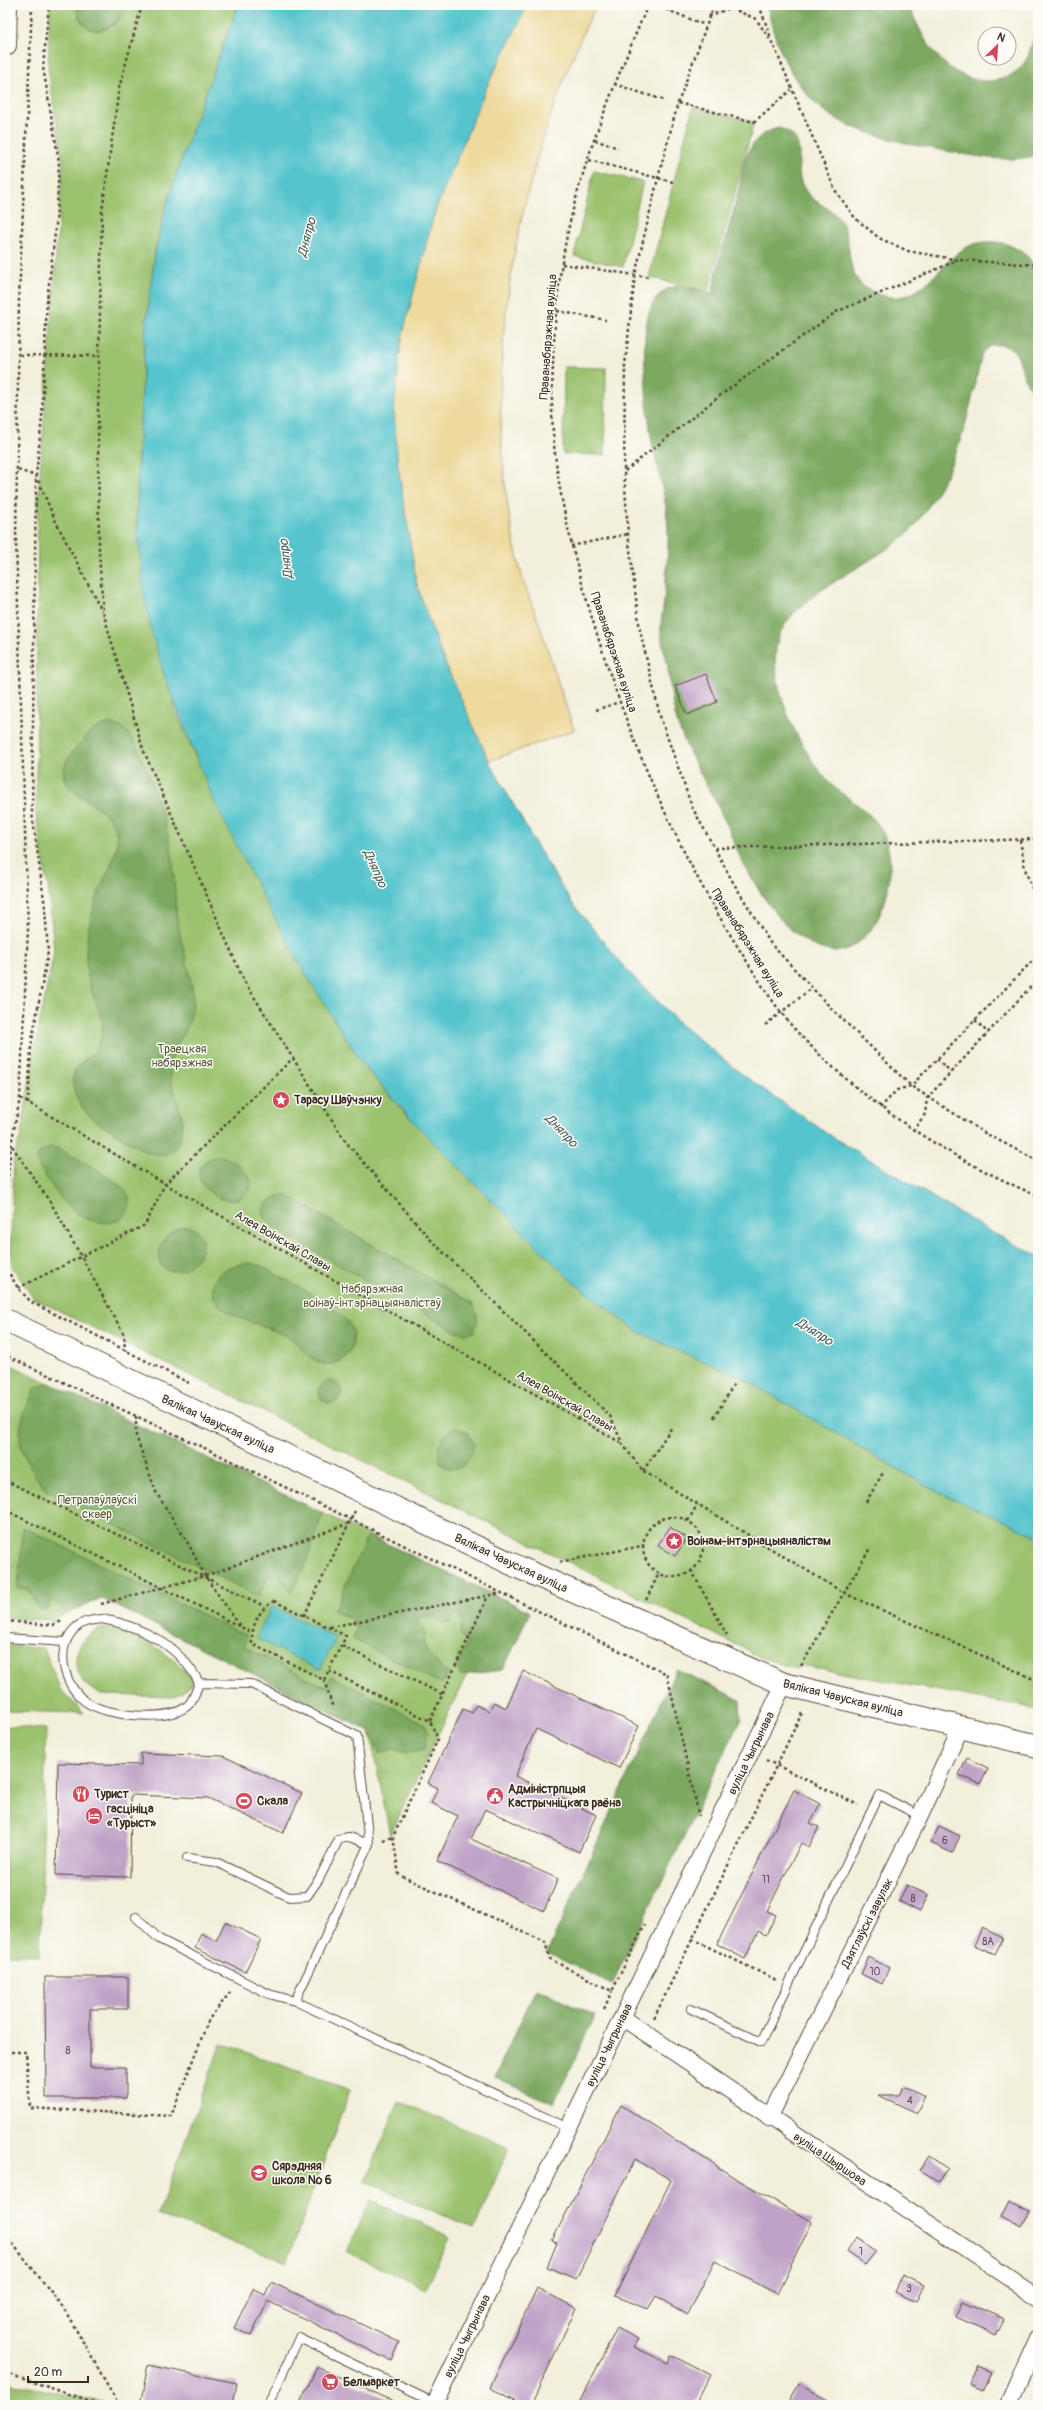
<svg xmlns="http://www.w3.org/2000/svg" width="1043" height="2410" font-family="Pangolin,sans-serif">
	<style>
		.green { fill: #9bc26e; stroke: #6b7646 }
		.forest { fill: #7ca861; stroke: #5c6940 }
		.sand { fill: #eeda9e; stroke: #94825e }
		.water { fill: #57c4cd; stroke: #497776 }
		.building { fill: #c0a2c7 }
		.lines { fill: none; stroke-linecap: round; stroke-linejoin: round }
		.lane-casing { stroke: #56483a; stroke-width: 10 }
		.street-casing { stroke: #56483a; stroke-width: 18 }
		.secondary-casing { stroke: #56483a; stroke-width: 24 }
		.primary-casing { stroke: #56483a; stroke-width: 24 }
		.path { stroke: #56483a; stroke-width: 2.5; stroke-dasharray: 3 3; stroke-linecap: butt }
		.lane { stroke: #fff; stroke-width: 8 }
		.street { stroke: #fff; stroke-width: 16 }
		.secondary { stroke: #fff; stroke-width: 22 }
		.primary { stroke: #fff; stroke-width: 22 }
		.labels { text-anchor: middle; stroke-width: 3; stroke-linejoin: round; paint-order: stroke }
		.number-label { font-size: 10px; fill: #5c4848 }
		.street-label { font-size: 12px; fill: #3b2a1e; stroke: #fdfcf7 }
		.park-label { font-size: 12px; fill: #585836; stroke: #fdfcf7 }
		.poi-label { font-size: 12px; font-weight: bold; fill: #3b2a1e; stroke: #fdfcf7; text-anchor: start }
		.water-label { font-size: 13px; font-style: italic; fill: #45605b; stroke: #fdfcf7 }
	</style>
	<rect width="100%" height="100%" fill="#fdfcf7"/>
	<filter id="ink" filterUnits="userSpaceOnUse"><feTurbulence type="fractalNoise" baseFrequency=".025" numOctaves="2"/><feDisplacementMap in="SourceGraphic" scale="8" xChannelSelector="R" yChannelSelector="G"/><feConvolveMatrix kernelMatrix="1 2 1 2 8 2 1 2 1" color-interpolation-filters="sRGB"/></filter>
	<filter id="wash" filterUnits="userSpaceOnUse"><feTurbulence type="fractalNoise" baseFrequency=".012" numOctaves="4" result="noise"/><feDisplacementMap in="SourceGraphic" scale="16" xChannelSelector="R" yChannelSelector="G"/><feGaussianBlur stdDeviation="0.9" result="paint"/><feColorMatrix in="noise" values="0 0 0 0 0 0 0 0 0 0 0 0 0 0 0 0 0 1.4 0 .05"/><feComposite in="paint" operator="in"/></filter>
	<g filter="url(#wash)">
		<rect width="100%" height="100%" fill="#f2efdb"/>
		<path class="green" d="M50 5H238L179 166 164 213 155 253 145 334 138 460 137 523 152 633 176 710 193 751 303 970 363 1065 404 1112 573 1282 634 1329 663 1344 739 1376 930 1488 1038 1536V1709L799 1665 796 1669 751 1654 749 1651 33 1298 12 1266 10 1258 14 1156 21 1135 35 1046 54 952 49 894 36 816 38 503 63 162 48 69Z
			M693 107 754 122 708 292 649 277Z
			M594 171 643 182 623 267 574 256Z
			M564 367 606 368 605 455 563 454Z
			M9 1364 530 1612 503 1670 467 1674 390 1835 370 1732 101 1598 53 1620 5 1618Z
			M103 1628C139 1632 167 1652 192 1677V1684L182 1693 172 1697 105 1695C67 1685 66 1640 103 1628Z
			M5 1646 44 1648 60 1689 84 1713 5 1711Z
			M5 1726 46 1729 40 1955 5 1954Z
			M221 2043 350 2090 287 2262 158 2215Z
			M399 2101 509 2148 474 2229 365 2181Z
			M371 2200 450 2237 426 2289 347 2252Z
			M5 2382 117 2405H5Z"/>
		<path class="forest" d="M76 5H127C116 36 81 42 76 5Z
			M767 5H909C923 41 944 79 987 81 1000 81 1011 77 1020 68 1031 58 1030 41 1038 30V155C1007 164 977 156 946 151 908 144 854 134 823 110 792 85 774 44 767 5Z
			M779 128C813 139 790 165 804 188 814 206 835 206 844 227 853 249 844 278 871 291 933 320 938 236 995 242 1008 243 1020 249 1029 258 1043 274 1038 370 1038 395 1035 393 1031 390 1029 387 1016 365 1025 343 991 345L982 353C970 409 961 456 930 504 924 512 919 522 912 529 878 564 792 593 778 639 766 682 798 746 826 779 842 797 871 809 882 831 899 864 888 920 858 943 842 955 825 953 809 943 779 925 758 891 742 861 735 847 731 832 724 819 708 785 685 751 675 715 671 698 670 679 667 662 665 652 661 642 661 632 660 622 663 611 664 601 666 573 670 545 667 517 665 492 657 467 652 442 647 417 640 336 649 313 652 302 662 288 674 287 685 286 701 291 712 293 718 260 729 229 737 197 741 183 742 162 750 149 757 137 765 131 779 128Z
			M111 723C116 725 122 727 125 730 141 743 169 831 172 853 175 877 174 901 178 924 182 949 192 974 193 999 194 1031 170 1043 170 1071 170 1091 185 1110 182 1130 175 1173 141 1150 120 1136 103 1125 83 1116 76 1096 63 1062 91 1064 100 1041 108 1021 97 1009 92 992 88 981 86 968 86 957 86 936 92 911 99 892 105 876 118 856 117 839 116 795 34 799 75 749 86 735 94 727 111 723Z
			M52 1147 61 1150C80 1161 114 1176 127 1193 130 1198 130 1203 129 1208 123 1227 99 1224 85 1218 66 1209 49 1183 39 1166L37 1159 39 1153Z
			M219 1156C237 1158 267 1185 240 1198 215 1210 174 1166 219 1156Z
			M286 1195 471 1302C478 1313 480 1320 473 1332L465 1334 455 1331 275 1229 263 1215C264 1201 273 1196 286 1195Z
			M187 1226C223 1235 188 1289 160 1265 156 1246 167 1228 187 1226Z
			M250 1263 261 1266C285 1280 328 1300 346 1320 362 1337 350 1366 325 1364 311 1362 302 1348 291 1339 271 1324 201 1317 214 1282 220 1268 237 1264 250 1263Z
			M319 1392a11 11 0 1 1 22 0a11 11 0 1 1-22 0Z
			M49 1383 323 1513 305 1567 290 1592 278 1574 267 1577 259 1597 45 1490C15 1445 12 1438 35 1388Z
			M455 1428 468 1432 474 1444C471 1462 460 1475 442 1465 434 1451 440 1434 455 1428Z
			M23 1527 247 1636 245 1647 325 1687 331 1676 425 1724 428 1731 424 1749 407 1753 393 1749 380 1754 370 1732 101 1598 67 1614 52 1599 47 1610H39L29 1589 18 1588Z
			M368 1535 530 1612 503 1670 460 1675 457 1665 467 1642 460 1634 463 1619 457 1614 447 1624 430 1616 417 1618 425 1633 424 1645 431 1658 448 1673 442 1684 353 1639 357 1629 352 1619 334 1611Z
			M676 1669 740 1700 741 1719 612 1984 547 1953Z
			M536 1988 595 2015 554 2104 495 2077Z"/>
		<path class="sand" d="M528 5H596C514 176 474 382 520 569 525 588 533 607 540 626 551 660 562 695 574 730L489 761C463 705 435 647 418 587 412 568 411 548 408 528 401 489 393 448 394 409 401 276 463 120 528 5Z"/>
		<path class="water" d="M238 5H528L488 84 435 211 401 341 394 410 398 466 417 586 441 654 489 761 536 845 572 903 624 967 681 1025 743 1075 834 1138 991 1232 1038 1256V1536L930 1488 739 1376 663 1344 634 1329 573 1282 423 1132 363 1065 303 970 260 891 213 799 164 675 152 633 144 594 137 523 138 460 145 334 155 253 164 213 179 166Z
			M272 1606 336 1638 320 1670 256 1638Z"/>
		<g id="blocks">
			<path class="building" d="M706 674 717 702 687 715 675 686Z
				M670 1527 687 1538 675 1556 658 1545Z
				M523 1671 639 1726 619 1768 536 1729 515 1776 596 1815 579 1852 485 1809 471 1839 558 1879 544 1911 437 1861 458 1816 431 1803 438 1788 428 1783 463 1709 472 1713 476 1705 489 1711 494 1702 506 1708Z
				M141 1753 223 1756 302 1793 283 1833 208 1798 131 1795 130 1877 56 1875 58 1763 141 1765Z
				M967 1758 988 1768 980 1784 959 1775Z
				M794 1790 820 1804 810 1823 819 1827 809 1847 801 1843 767 1911 776 1915 766 1935 758 1931 745 1959 717 1944Z
				M939 1826 960 1836 952 1853 931 1843Z
				M907 1885 928 1895 920 1912 899 1901Z
				M225 1922 261 1939 245 1972 195 1948 201 1933 216 1941Z
				M982 1928 1003 1938 995 1954 974 1945Z
				M869 1957 889 1968 882 1984 861 1974Z
				M45 1977H128V2009H90V2067H126V2098H46Z
				M904 2086 925 2096 917 2113 878 2095H899Z
				M621 2105 735 2178 812 2222 777 2294 715 2261 688 2314 656 2296 648 2309 615 2296 671 2180 635 2159 576 2279 547 2267 557 2243 552 2241Z
				M929 2156 948 2169 939 2183 920 2170Z
				M1009 2200 1030 2210 1022 2227 1001 2216Z
				M857 2237 876 2251 865 2265 846 2252Z
				M903 2275 924 2285 916 2302 895 2292Z
				M271 2282 399 2342 391 2361 268 2301 251 2336 234 2328 253 2289 265 2295Z
				M537 2288 576 2308 531 2405H526L490 2388Z
				M963 2301 1004 2319 996 2335 956 2317Z
				M617 2328 638 2339 634 2347 668 2363 671 2355 710 2375 695 2405H578Z
				M148 2365 237 2383 233 2405H140Z
				M977 2365 991 2371 982 2390 968 2384Z
				M317 2367 401 2405H299Z
				M799 2384 835 2405H787Z"/>
		</g>
	</g>
	<g filter="url(#ink)">
		<use href="#blocks" fill-opacity="0" stroke="#56483a" stroke-width="1"/>
		<g class="lines">
			<defs>
				<path id="lane" d="M102 1619C141 1626 181 1646 199 1683 196 1691 193 1702 186 1707 165 1722 106 1716 86 1702 62 1684 53 1645 79 1625 86 1620 94 1620 102 1619Z
					M5 1638 65 1642
					M199 1683 251 1684 357 1736 369 1844 295 2001 568 2128
					M187 1858 216 1862 289 1897 307 1896 319 1879 339 1839 349 1837 369 1844
					M136 1917 159 1939 269 1994 295 2001
					M691 2009 761 2042 879 1795 920 1816
					M268 2405 299 2338 435 2403"/>
				<path id="street" d="M623 2018 1038 2297
					M769 2118 920 1816 961 1727
					M434 2405 784 1684
					M1008 2405 1038 2338"/>
				<path id="secondary" d="M5 1320 520 1568 784 1684 1038 1746"/>
				<path id="primary" d="M5 45 6 5"/>
			</defs>
			<use href="#lane" class="lane-casing"/>
			<use href="#street" class="street-casing"/>
			<use href="#secondary" class="secondary-casing"/>
			<use href="#primary" class="primary-casing"/>
			<path class="path" d="M32 5 19 299 16 542 28 929 20 1098 11 1145 6 1198V1268L18 1288 31 1302 189 1383
				M142 5 119 88 102 211 98 410 99 552 103 612 143 749 244 981 346 1142 430 1239 610 1416 623 1445 643 1471 844 1593 1038 1681
				M648 5C613 88 576 173 562 263 555 306 553 352 552 395 551 469 569 538 589 608 625 729 673 845 741 952 759 981 778 1012 802 1037 869 1107 949 1158 1038 1196
				M655 5 705 25
				M714 5 678 103 658 178 635 275 625 365 624 471 628 534 640 631 660 716 692 807 733 882 771 944 829 1006 911 1086 983 1132 1038 1161
				M759 5 771 38
				M709 16 731 8 756 19 773 44 835 190 855 218 879 238 908 251 959 260 1038 265
				M614 84 663 100
				M678 103 754 122 791 90
				M595 140 618 148
				M589 160 673 182
				M562 264 649 277
				M557 311 606 320
				M20 355 100 356
				M18 470 36 476 56 522 102 611
				M625 471 722 394 836 312 958 260
				M571 546 628 534
				M596 710 619 702
				M1020 840 1025 869 1038 904
				M715 848 1038 839
				M975 1020 988 1033
				M765 1025 812 988
				M937 1059 951 1072
				M20 1098 165 1184 623 1444
				M28 1104 31 1046 48 952 45 907 32 813 36 476 42 417 47 300 56 225 59 162 43 67 49 5
				M880 1108 897 1090 911 1086 1038 955
				M913 1131 925 1114 927 1098 1038 979
				M12 1146 52 1205 81 1256 124 1335 125 1351
				M18 1288 145 1225 165 1184 292 1059
				M136 1416V1436L156 1492 189 1545 205 1576 240 1626
				M714 1418 734 1384
				M5 1421 7 1356 211 1451 667 1674 699 1816
				M643 1471 672 1427
				M5 1480 264 1606
				M866 1502 884 1471
				M5 1510 251 1632
				M643 1547a30 30 0 1 1 60 0a30 30 0 1 1-60 0Z
				M688 1521 697 1505
				M560 1562 642 1546
				M691 1570 727 1635
				M646 1600 659 1573
				M274 1601 346 1636 324 1680 252 1644C251 1626 259 1609 274 1601Z
				M101 1604 205 1576 352 1522
				M304 1616 355 1511
				M5 1621 53 1625 62 1621
				M330 1627 501 1593
				M342 1646 444 1695
				M801 1666 870 1548
				M329 1671 430 1721 438 1739 393 1837 399 1875 545 1942 550 1959 612 1991 645 1924
				M324 1680 333 1708
				M430 1721 488 1596
				M766 1760 858 1805
				M383 1840 393 1837
				M692 1939 776 1980
				M604 2009 612 1991
				M654 2018 803 1711
				M5 2052H26L30 2108 171 2116 209 2019 232 1990
				M5 2234 63 2307 119 2405
				M5 2373 103 2405"/>
			<use href="#lane" class="lane"/>
			<use href="#street" class="street"/>
			<use href="#secondary" class="secondary"/>
			<use href="#primary" class="primary"/>
		</g>
	</g>
	<defs>
		<symbol id="sight-disc" viewBox="-11 -11 22 22"><circle r="9.5" fill="#d1495b" stroke="#fdfcf7"/><path d="M0-6L1.8-2.2L6-1.7L2.9 1.2L3.7 5.4L0 3.3L-3.7 5.4L-2.9 1.2L-6-1.7L-1.8-2.2Z" fill="#fff"/></symbol>
		<symbol id="restaurant-disc" viewBox="-11 -11 22 22"><circle r="9.5" fill="#d1495b" stroke="#fdfcf7"/><path d="M-5-6h1v4h1v-4h1v4h1v-4h1v5L-1.5 .5V6h-2V.5L-5-1ZM5-6V6H3V1.5H1.5Q1.5-4 5-6Z" fill="#fff"/></symbol>
		<symbol id="civic-disc" viewBox="-11 -11 22 22"><circle r="9.5" fill="#d1495b" stroke="#fdfcf7"/><path d="M-.6-6.5H3V-4.5H.6V-3L4-1V1h2V6H-6V1h2V-1L-.6-3ZM-1.2 2.5V6h2.4V2.5Z" fill="#fff"/></symbol>
		<symbol id="stadium-disc" viewBox="-11 -11 22 22"><circle r="9.5" fill="#d1495b" stroke="#fdfcf7"/><path d="M0-5a6.5 5 0 1 0 0 10a6.5 5 0 1 0 0-10ZM-3.5-1.8h7v3.6h-7Z" fill="#fff"/></symbol>
		<symbol id="hotel-disc" viewBox="-11 -11 22 22"><circle r="9.5" fill="#d1495b" stroke="#fdfcf7"/><path d="M-6-4.5h1.5V1H6V5H4.5V3h-9V5H-6ZM-4 0a1.8 1.8 0 1 1 3.6 0ZM.5 0V-2.5h3Q6-2.5 6 0Z" fill="#fff"/></symbol>
		<symbol id="school-disc" viewBox="-11 -11 22 22"><circle r="9.5" fill="#d1495b" stroke="#fdfcf7"/><path d="M0-5L7-2L0 1L-7-2ZM-4 1L0 2.5L4 1V4Q0 6-4 4Z" fill="#fff"/></symbol>
		<symbol id="supermarket-disc" viewBox="-11 -11 22 22"><circle r="9.5" fill="#d1495b" stroke="#fdfcf7"/><path d="M-6-5.5h2.5l.6 2H6L4.5 2H-2.5L-4.4-4H-6ZM-1.5 3.2a1.3 1.3 0 1 0 .1 0ZM3 3.2a1.3 1.3 0 1 0 .1 0Z" fill="#fff"/></symbol>
	</defs>
	<g fill-rule="evenodd">
		<use href="#sight-disc" x="271" y="1090" width="20" height="20"/>
		<use href="#sight-disc" x="664" y="1531" width="20" height="20"/>
		<use href="#restaurant-disc" x="71" y="1784" width="20" height="20"/>
		<use href="#civic-disc" x="485" y="1786" width="20" height="20"/>
		<use href="#stadium-disc" x="234" y="1791" width="20" height="20"/>
		<use href="#hotel-disc" x="84" y="1806" width="20" height="20"/>
		<use href="#school-disc" x="249" y="2163" width="20" height="20"/>
		<use href="#supermarket-disc" x="320" y="2372" width="20" height="20"/>
	</g>
	<g class="labels">
		<g class="number-label">
			<text x="945" y="1844">6</text>
			<text x="766" y="1883">11</text>
			<text x="913" y="1902">8</text>
			<text x="988" y="1945">8А</text>
			<text x="875" y="1975">10</text>
			<text x="68" y="2054">8</text>
			<text x="910" y="2104">4</text>
			<text x="861" y="2255">1</text>
			<text x="909" y="2292">3</text>
		</g>
		<g class="street-label">
			<text transform="translate(548 337) rotate(-86)" y="4">Праванабярэжная вуліца</text>
			<text transform="translate(614 652) rotate(72)" y="4">Праванабярэжная вуліца</text>
			<text transform="translate(748 943) rotate(58)" y="4">Праванабярэжная вуліца</text>
			<text transform="translate(283 1241) rotate(30)" y="4">Алея Воінскай Славы</text>
			<text transform="translate(565 1401) rotate(30)" y="4">Алея Воінскай Славы</text>
			<text transform="translate(218 1424) rotate(25)" y="4">Вялікая Чавуская вуліца</text>
			<text transform="translate(511 1563) rotate(25)" y="4">Вялікая Чавуская вуліца</text>
			<text transform="translate(843 1698) rotate(14)" y="4">Вялікая Чавуская вуліца</text>
			<text transform="translate(751 1753) rotate(-64)" y="4">вуліца Чыгрынава</text>
			<text transform="translate(867 1923) rotate(-63)" y="4">Дзятлаўскі завулак</text>
			<text transform="translate(609 2045) rotate(-64)" y="4">вуліца Чыгрынава</text>
			<text transform="translate(830 2159) rotate(34)" y="4">вуліца Шыршова</text>
			<text transform="translate(467 2336) rotate(-64)" y="4">вуліца Чыгрынава</text>
		</g>
		<g class="park-label">
			<text x="182" y="1053">Траецкая<tspan x="182" dy="14">набярэжная</tspan></text>
			<text x="372" y="1293">Набярэжная<tspan x="372" dy="14">воінаў-інтэрнацыяналістаў</tspan></text>
			<text x="97" y="1504">Петрапаўлаўскі<tspan x="97" dy="14">сквер</tspan></text>
		</g>
		<g class="poi-label">
			<text x="294" y="1104">Тарасу Шаўчэнку</text>
			<text x="687" y="1545">Воінам-інтэрнацыяналістам</text>
			<text x="508" y="1793">Адміністрпцыя<tspan x="508" dy="14">Кастрычніцкага раёна</tspan></text>
			<text x="94" y="1798">Турист</text>
			<text x="257" y="1805">Скала</text>
			<text x="107" y="1813">гасцініца<tspan x="107" dy="14">«Турыст»</tspan></text>
			<text x="272" y="2170">Сярэдняя<tspan x="272" dy="14">школа № 6</tspan></text>
			<text x="343" y="2386">Белмаркет</text>
		</g>
		<g class="water-label">
			<text transform="translate(306 237) rotate(-75)" y="5">Дняпро</text>
			<text transform="translate(285 559) rotate(-97)" y="5">Дняпро</text>
			<text transform="translate(376 868) rotate(66)" y="5">Дняпро</text>
			<text transform="translate(562 1130) rotate(46)" y="5">Дняпро</text>
			<text transform="translate(815 1331) rotate(32)" y="5">Дняпро</text>
		</g>
	</g>
	<rect width="1043" height="2410" fill="none" stroke="#fdfcf7" stroke-width="20"/>
	<g transform="translate(997 46) rotate(25)"><circle r="19" fill="#fdfcf7" stroke="#afa8a0"/>
	<path d="M0-3L7 15L0 10L-7 15Z" fill="#d1495b"/>
	<text y="-6" font-size="11" font-weight="bold" text-anchor="middle" fill="#3b2a1e">N</text>
	</g>
	<path d="M28 2376v6h60v-6" fill="none" stroke="#3b2a1e" stroke-width="2"/>
	<text x="34" y="2376" font-size="12" fill="#3b2a1e" stroke="#fdfcf7" stroke-width="3" paint-order="stroke">20 m</text>
</svg>
